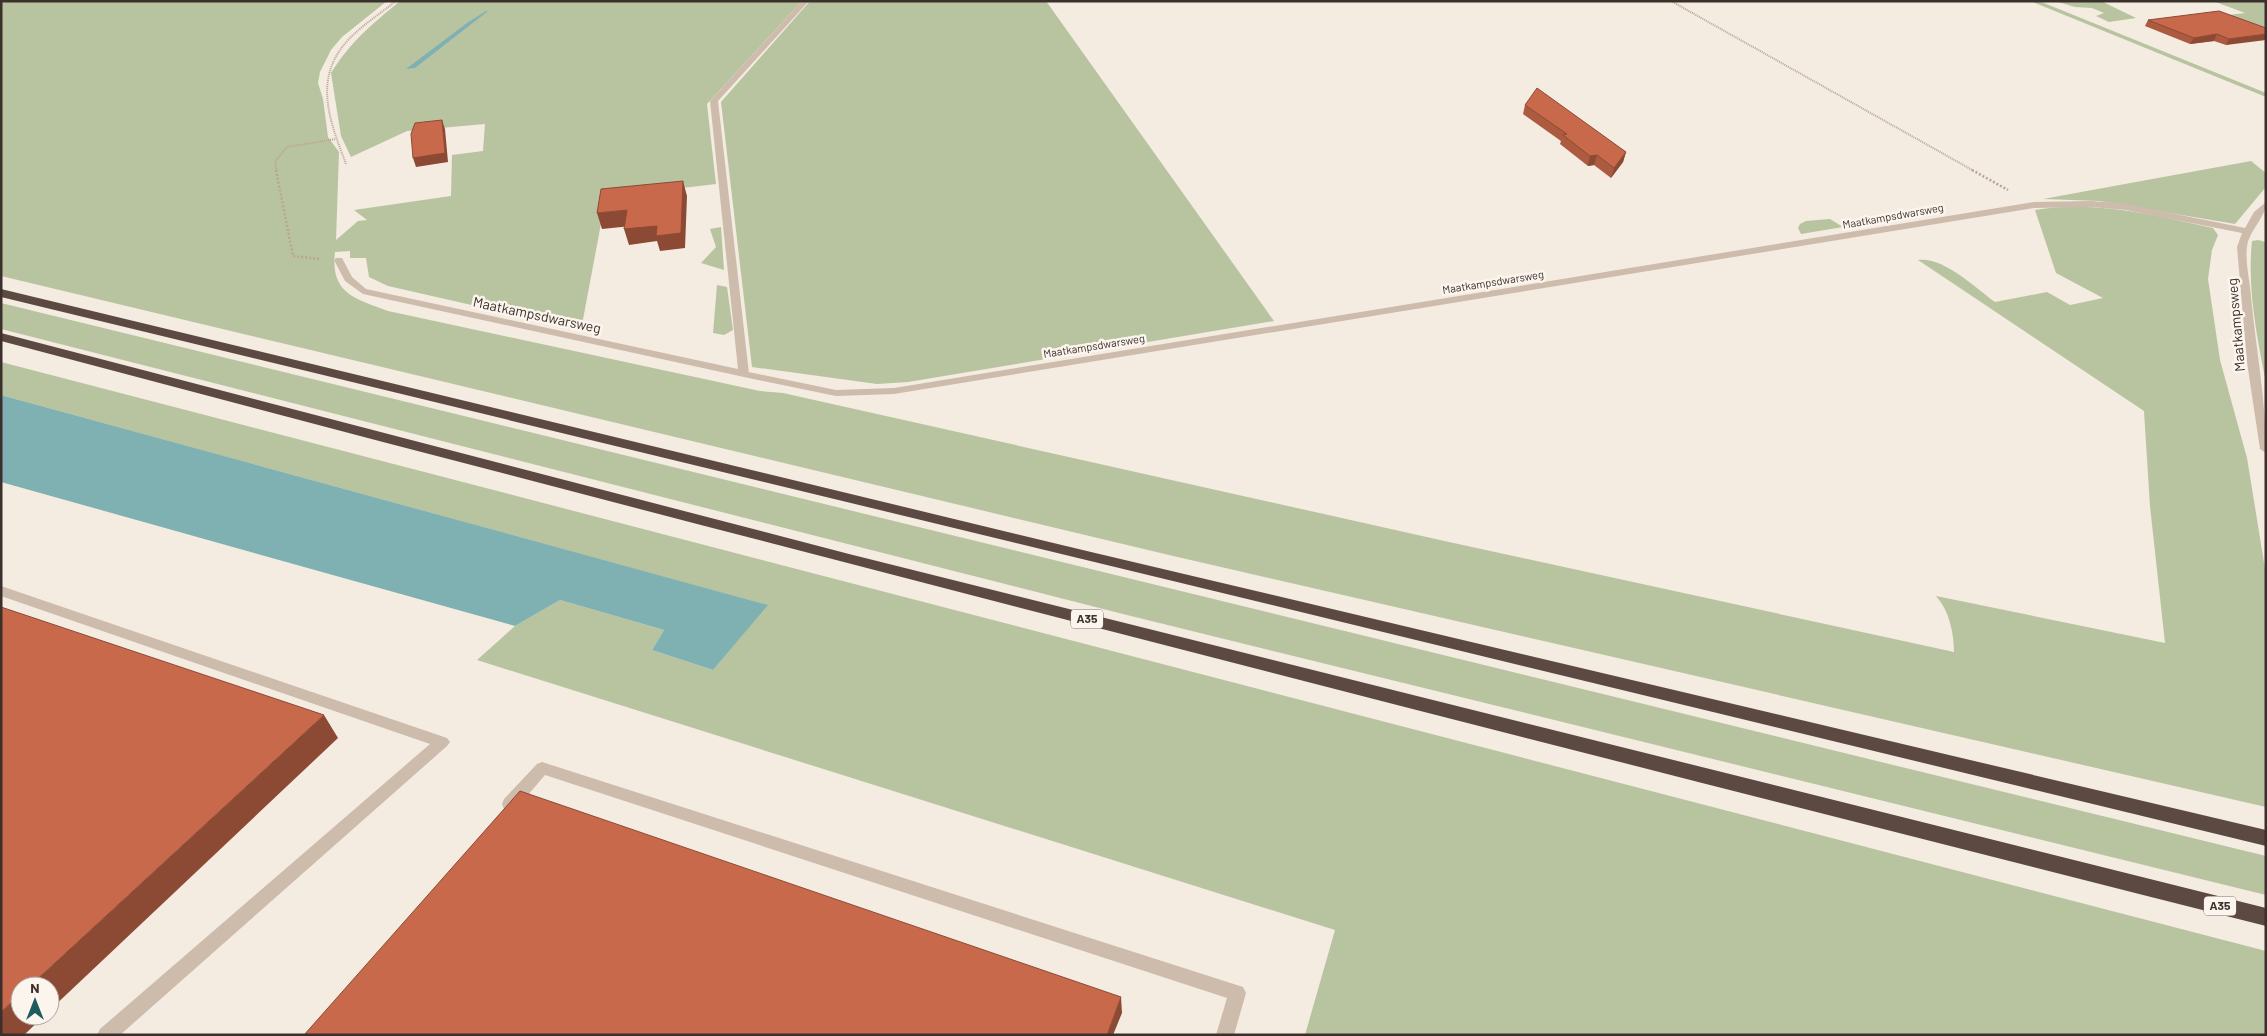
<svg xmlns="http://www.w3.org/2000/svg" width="2267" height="1036" font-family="Barlow,sans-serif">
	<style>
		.green { fill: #b8c4a0 }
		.water { fill: #7fb0b2 }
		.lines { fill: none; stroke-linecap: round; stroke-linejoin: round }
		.path-far1 { stroke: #b9a596; stroke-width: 2; stroke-dasharray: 1 1; stroke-linecap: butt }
		.path { stroke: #b9a596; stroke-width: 2.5; stroke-dasharray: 2 2; stroke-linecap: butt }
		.service { fill: #cdbbac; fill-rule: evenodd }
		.minor { fill: #cdbbac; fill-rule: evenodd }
		.motorway { fill: #5c4a42; fill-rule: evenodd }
		.wall { fill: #ac5a40 }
		.shaded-wall { fill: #8c4a34 }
		.building { fill: #c8694b; stroke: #8c4a34 }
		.labels { text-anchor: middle; stroke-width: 5; stroke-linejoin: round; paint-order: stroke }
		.far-street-label { font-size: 11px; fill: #3b302b; stroke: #fbf5ee }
		.shield { fill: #fbf5ee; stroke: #756b66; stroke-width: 1 }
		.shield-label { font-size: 12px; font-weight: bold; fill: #3b302b }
		.street-label { font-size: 14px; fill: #3b302b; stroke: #fbf5ee }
	</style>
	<rect width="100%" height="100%" fill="#f4ebe1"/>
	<path class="green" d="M1 1H387L342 37 331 50 320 72 318 83 323 99 328 137 339 152 336 240 358 221 367 220 354 210 451 196 452 155 483 151 485 124 407 131 351 157 341 136 331 73C351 41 371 25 400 1H802L707 104 716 184 606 197 581 330 388 286 369 277 366 258H350V251L335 252C330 294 356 299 388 311L760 391 783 393 1449 542 1954 652C1954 633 1949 610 1936 596L2165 643 2150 506 2144 411 1918 260C1943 256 1976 288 1995 302L2047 292 2070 305 2103 298 2056 273 2035 210C2095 200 2154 215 2213 228L2218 235 2212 250 2208 279 2220 360 2247 458 2266 575V807L1169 555 1 276Z
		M810 1H1046L1274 321 908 382 877 384 752 367 721 102Z
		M2030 1H2039L2266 93V97Z
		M2055 1H2101L2136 18 2109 22 2096 16 2104 13 2092 8 2075 7Z
		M2213 1H2266V36L2212 17 2245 13Z
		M2251 161 2266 173 2265 188 2235 224 2099 201 2043 199Z
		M1830 219 1843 227 1801 234 1798 228 1800 224 1806 221Z
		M721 227 724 270 701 263 716 247 710 229Z
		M2258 240 2266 242V383C2257 337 2247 289 2252 241Z
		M717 285 727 287 733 330 724 335 713 333Z
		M1 303 2266 856V895L1123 614 1 329Z
		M1 362 2266 951V1035H1305L1335 930 477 660 515 626 560 600 664 630 652 650 713 670 767 605 1 395Z"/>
	<path class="water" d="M486 11H488L415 68 406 69 467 23Z
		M1 395 768 605 713 670 652 650 664 630 560 600 515 626 1 482Z"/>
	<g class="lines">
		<path class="path-far1" d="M1671 1 1974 171
			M346 164C329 119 312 77 350 38 364 24 381 13 396 1
			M277 171 275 162 287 147 336 139"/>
		<path class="path" d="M276 170 293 256 320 259
			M1972 170 2008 190"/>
		<path class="service" d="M802 1H809L718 101 749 374 748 376 744 377 363 294 345 281 334 260 336 258H342L352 277 366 289 738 369 710 101Z
			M1 586 447 738 450 742 447 746 120 1035H97L100 1029 430 744 1 596Z
			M542 762 1243 987 1246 993 1234 1035H1216L1227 998 545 775 516 809 510 810 504 809 502 804 504 799 537 764Z"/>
		<path class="minor" d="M2092 201 2126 204 2245 228 2254 212 2266 202C2266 218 2249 230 2247 247 2245 262 2250 281 2251 297 2256 349 2266 400 2266 453L2260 449 2247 362 2237 247 2242 233 2126 210 2092 207 2034 208 894 394 836 396 744 377 739 374 744 371 836 390 894 388 2034 202Z"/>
		<path class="motorway" d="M1 289 1091 552 2266 830V846L1 297Z
			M1 333 849 554 2266 908V926C1510 735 755 541 1 341Z"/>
	</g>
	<path class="wall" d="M2148 20 2266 28 2226 45 2214 41 2190 44 2145 26Z
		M1525 105 1626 152 1623 162 1611 178 1594 165 1588 166 1560 144 1561 141 1523 114Z"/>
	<path class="shaded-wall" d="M2217 34 2214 41 2190 44 2194 38Z
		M2266 34V40L2226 45 2229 39Z
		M442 120 445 129 448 162 416 167 413 158Z
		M1626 152 1623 162 1611 178 1614 168Z
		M1597 155 1594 165 1588 166 1590 156Z
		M683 181 687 196 685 248 660 251 657 241 629 245 624 229Z
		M627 210 631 226 602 229 597 213Z
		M324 715 338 738 50 1010V986H30Z
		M20 995V1016H44L24 1035H1V1012Z
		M1121 997 1122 1013 1113 1035H1107Z"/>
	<path class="building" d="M2219 11 2266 28V34L2229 39 2217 34 2194 38 2148 20Z
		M1537 88 1626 152 1614 168 1597 155 1590 156 1563 135 1567 134 1525 105Z
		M442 120 445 153 413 158 411 134 415 123Z
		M683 181 681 233 656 236 657 226 624 229 627 210 597 213 601 189Z
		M1 607 324 715 30 986H20V995L1 1012Z
		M520 791 1121 997 1107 1035H304Z"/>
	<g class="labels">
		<g class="far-street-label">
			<text transform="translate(1893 216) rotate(-10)" y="4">Maatkampsdwarsweg</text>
			<text transform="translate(1493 282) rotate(-9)" y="4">Maatkampsdwarsweg</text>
			<text transform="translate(1094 346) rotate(-9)" y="4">Maatkampsdwarsweg</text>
		</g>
		<g class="shield">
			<rect x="1071" y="609.5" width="32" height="19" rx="4"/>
			<rect x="2204" y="896.5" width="32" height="19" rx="4"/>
		</g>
		<g class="shield-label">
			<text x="1087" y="623">A35</text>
			<text x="2220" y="910">A35</text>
		</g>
		<g class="street-label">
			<text transform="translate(537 315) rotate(12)" y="5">Maatkampsdwarsweg</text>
			<text transform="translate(2236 325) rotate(-95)" y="5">Maatkampsweg</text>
		</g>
	</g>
	<rect width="2267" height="1036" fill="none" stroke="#3b302b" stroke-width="5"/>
	<g transform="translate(35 1001)"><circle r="24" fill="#fbf5ee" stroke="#aea6a0"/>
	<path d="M0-4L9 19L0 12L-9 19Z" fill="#1f5a5e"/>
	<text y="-8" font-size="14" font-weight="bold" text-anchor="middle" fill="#3b302b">N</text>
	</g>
</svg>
